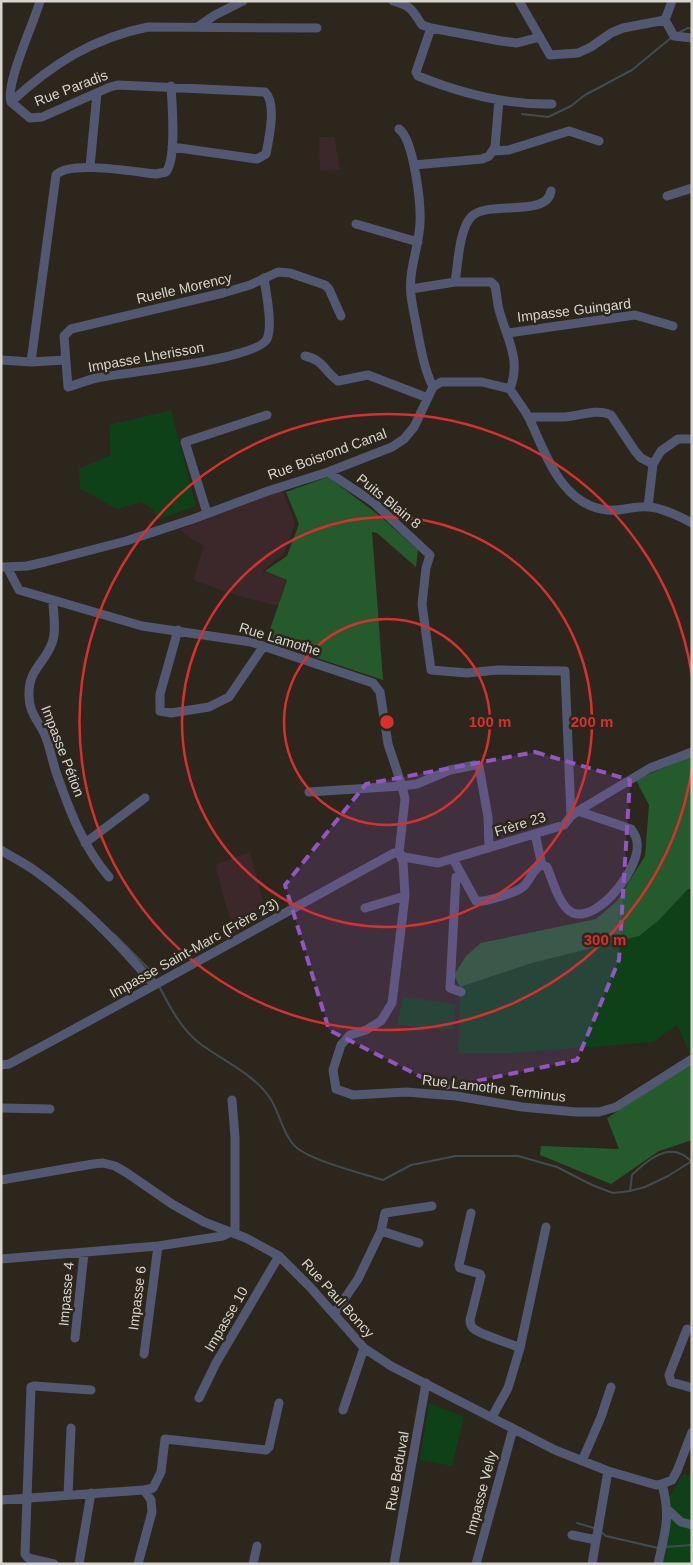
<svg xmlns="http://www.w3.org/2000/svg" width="693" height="1565" font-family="Helvetica,sans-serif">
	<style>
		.commercial { fill: #3c282b }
		.green { fill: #0e4117 }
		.forest { fill: #255b2c }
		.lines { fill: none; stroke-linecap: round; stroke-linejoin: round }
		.stream { stroke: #414c52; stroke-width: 2 }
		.minor { stroke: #535872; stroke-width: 9 }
		.marked { fill: #9256c3; fill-opacity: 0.2; stroke: #9256c3; stroke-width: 4; stroke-dasharray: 10 6; stroke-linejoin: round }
		.ring { fill: none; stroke: #d63130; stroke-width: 2.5 }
		.labels { text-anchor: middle; stroke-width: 5; stroke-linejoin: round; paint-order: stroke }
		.street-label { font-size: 14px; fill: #d8d5ce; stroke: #2c261c }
		.centre { fill: #d63130; stroke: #2c261c; stroke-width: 2.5 }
		.ring-label { font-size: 15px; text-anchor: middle; font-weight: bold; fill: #d63130; stroke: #2c261c; stroke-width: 5; stroke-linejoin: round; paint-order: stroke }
	</style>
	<rect width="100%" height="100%" fill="#2c261c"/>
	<path class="commercial" d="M319 137H334L340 169 320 171Z
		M282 490 295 523 284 553 262 571 286 580 278 606 235 595 193 580 204 546 179 530Z
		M250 852 267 917 234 934 215 865Z"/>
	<path class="green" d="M171 410 196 506 157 520 154 510 140 502 117 509 80 489 79 469 111 455 109 425Z
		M688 889 692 897V1053L690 1054 677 1025 653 1042 513 1053H458L460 987 659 920Z
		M403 997 456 1004 453 1030 397 1025Z
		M429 1403 464 1417 452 1466 420 1460Z
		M683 1474 692 1476V1564H661L668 1499Z"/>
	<path class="forest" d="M328 477 380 516 418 550 416 567 377 533 372 532 383 680 266 641 287 580 265 571 287 556 299 524 286 492Z
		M692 755V890L688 889 659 920 639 936 532 963 460 987 454 975 466 956 481 943 596 919 617 901 645 856 649 805 636 780Z
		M692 1063V1140L659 1151 611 1184 540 1155 541 1146 619 1149 607 1118Z"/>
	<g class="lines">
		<path class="stream" d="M678 33 688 28 692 29
			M522 114 548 117 571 106 585 95 632 70 672 37
			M114 934 147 967 155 980
			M159 986C170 1007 180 1027 198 1042 221 1060 253 1073 270 1098 280 1113 283 1136 297 1148 313 1161 361 1173 383 1180L411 1165 456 1156H518L557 1167 592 1185 613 1193 630 1191 645 1187 668 1176 692 1161
			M630 1191 632 1175C643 1164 664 1145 681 1154 685 1155 688 1159 691 1161
			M577 1523 594 1528
			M600 1531 606 1536 658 1548
			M665 1547 692 1545"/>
		<path class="minor" d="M393 1C412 6 412 10 422 25L431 28 501 41 517 43 540 37
			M519 1 550 55 578 53 591 47 611 33 623 28 665 20 674 36 692 38
			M665 20 672 1
			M199 26 215 15 243 1
			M431 28 416 72 418 76C460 93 507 105 552 104
			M11 102C5 84 34 23 40 1
			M399 129C414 140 421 204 420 223 419 247 408 271 411 295 412 306 415 317 417 329 421 349 424 369 433 387
			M172 147 257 159 266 154C269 138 277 103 265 92L118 85 110 87 42 117 30 118 11 102C52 64 93 38 148 27L317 28
			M494 151 509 150 569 131 599 141
			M414 165 482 159 489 156 495 147 499 100
			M90 167 97 93
			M667 196 692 188
			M356 224 418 242
			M264 278C266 293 273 325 267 339 256 360 126 372 97 378 87 380 78 384 68 387L64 336 71 329 223 293 250 285 278 272 290 273 325 285 329 289 341 316
			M455 282C458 265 459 228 472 216 489 200 547 218 551 191
			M411 289 455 282H491L495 286C497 295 497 304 500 313 508 341 521 360 510 389
			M508 333 635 315 673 326
			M305 356C324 360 324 371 338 381L368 375 428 398
			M1 360 31 362 65 360
			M31 362 56 175C70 160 135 172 156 174L166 172C177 158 172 105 171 86
			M528 417C540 417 552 417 564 417 580 416 596 408 611 415L635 451 641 458 653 464
			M328 472 373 502 430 555 426 568 422 604 431 670 467 673 497 670 565 671 571 816
			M648 507 653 464 661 451 678 439H692
			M207 513 185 442 267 415
			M2 567 27 566 45 562 126 541 193 519 268 491 328 472 392 447 404 439 414 427 433 387 441 382H482L510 389C516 399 524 408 529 418 546 454 561 505 607 510 621 512 635 505 649 507 663 508 679 516 692 523
			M7 567 19 590 142 626 251 642 373 683 380 692 388 744 402 786 405 799 399 853 403 862 405 896 392 1003 381 1021 366 1030 350 1035 341 1045 333 1070 336 1089 353 1095 406 1092 456 1096 522 1107 576 1112H599L616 1107 692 1059
			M53 601C53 613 57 631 52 643 45 663 29 669 29 693 28 712 38 720 45 735 50 747 52 760 56 772 69 809 83 847 109 877
			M178 630 160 694V711L171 713 209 707 229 697 263 647
			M309 792 402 786 417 784 450 770 475 765 479 766 488 817 489 848
			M535 834 542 865
			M85 843 145 798
			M1 850C12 857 24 863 34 870 79 902 119 943 154 985
			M399 853 404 857 438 863 564 825 571 816 578 811 650 768 692 752
			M453 859 476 901C484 903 518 892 524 886 531 879 533 868 542 865L547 867C552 879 560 908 573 913 600 922 641 866 637 843 637 837 634 833 631 829L578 811
			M460 875 456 877 450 988 461 992
			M365 908 405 896
			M1 1065 9 1064C139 995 266 923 394 853H399
			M232 1100 235 1137V1234
			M1 1108 50 1109
			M1 1180 93 1164 103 1163 115 1166 127 1173 172 1204 204 1222 246 1238 279 1256 310 1287 364 1348 391 1366 555 1450 608 1471 656 1485 662 1484 672 1480 677 1471 692 1432
			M471 1213 459 1265 460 1268 480 1274 481 1276 470 1320C470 1323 470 1325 473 1328 478 1334 510 1343 520 1348
			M381 1231 419 1243
			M1 1259 158 1246 223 1236 231 1232
			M334 1314 358 1279 381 1231 385 1213 432 1206
			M687 1329 669 1375 671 1382 692 1388
			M75 1338 84 1253
			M144 1354 158 1246
			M199 1398 216 1363 279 1256
			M343 1410 364 1348
			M492 1417 508 1388 520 1348 546 1227
			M582 1461 601 1417 611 1387
			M68 1495 71 1428
			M1 1500 144 1490 153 1488 161 1472 165 1439 266 1450 269 1447 279 1403
			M667 1509 681 1522 692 1525
			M572 1535 596 1540
			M54 1564 28 1558 25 1554 31 1387 34 1386 91 1390
			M79 1564 91 1493
			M138 1564 152 1512 151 1500 144 1490
			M253 1564 257 1546
			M394 1564 426 1383
			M476 1564 513 1429
			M592 1564 608 1471
			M658 1564C665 1532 671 1517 662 1484"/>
	</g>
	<path class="marked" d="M535 752 630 780 619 960 577 1060 443 1088 329 1030 285 885 366 784Z"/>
	<g class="ring">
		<circle cx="387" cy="722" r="103"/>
		<circle cx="387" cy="722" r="205"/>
		<path d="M692 768A308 308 0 1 1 692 676"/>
	</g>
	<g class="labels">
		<g class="street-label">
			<text transform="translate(71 88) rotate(-21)" y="5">Rue Paradis</text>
			<text transform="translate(184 288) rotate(-13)" y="5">Ruelle Morency</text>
			<text transform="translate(574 310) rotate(-7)" y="5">Impasse Guingard</text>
			<text transform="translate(146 357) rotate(-10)" y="5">Impasse Lherisson</text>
			<text transform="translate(327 454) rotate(-20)" y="5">Rue Boisrond Canal</text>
			<text transform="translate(389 501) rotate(39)" y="5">Puits Blain 8</text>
			<text transform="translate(280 639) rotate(17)" y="5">Rue Lamothe</text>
			<text transform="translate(63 751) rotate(69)" y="5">Impasse Pétion</text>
			<text transform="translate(520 824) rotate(-17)" y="5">Frère 23</text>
			<text transform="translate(194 948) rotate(-29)" y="5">Impasse Saint-Marc (Frère 23)</text>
			<text transform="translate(494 1088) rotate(7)" y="5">Rue Lamothe Terminus</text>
			<text transform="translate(66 1294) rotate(-85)" y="5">Impasse 4</text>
			<text transform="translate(137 1298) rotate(-83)" y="5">Impasse 6</text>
			<text transform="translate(338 1298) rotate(48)" y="5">Rue Paul Boncy</text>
			<text transform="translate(226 1319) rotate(-60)" y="5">Impasse 10</text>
			<text transform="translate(397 1471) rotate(-80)" y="5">Rue Beduval</text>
			<text transform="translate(481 1493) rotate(-75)" y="5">Impasse Velly</text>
		</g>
	</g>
	<circle cx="387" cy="722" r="8" class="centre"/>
	<g class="ring-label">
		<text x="490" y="727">100 m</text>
		<text x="592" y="727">200 m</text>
		<text x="605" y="945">300 m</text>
	</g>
	<rect width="693" height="1565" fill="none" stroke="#d8d5ce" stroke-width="5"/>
</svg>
